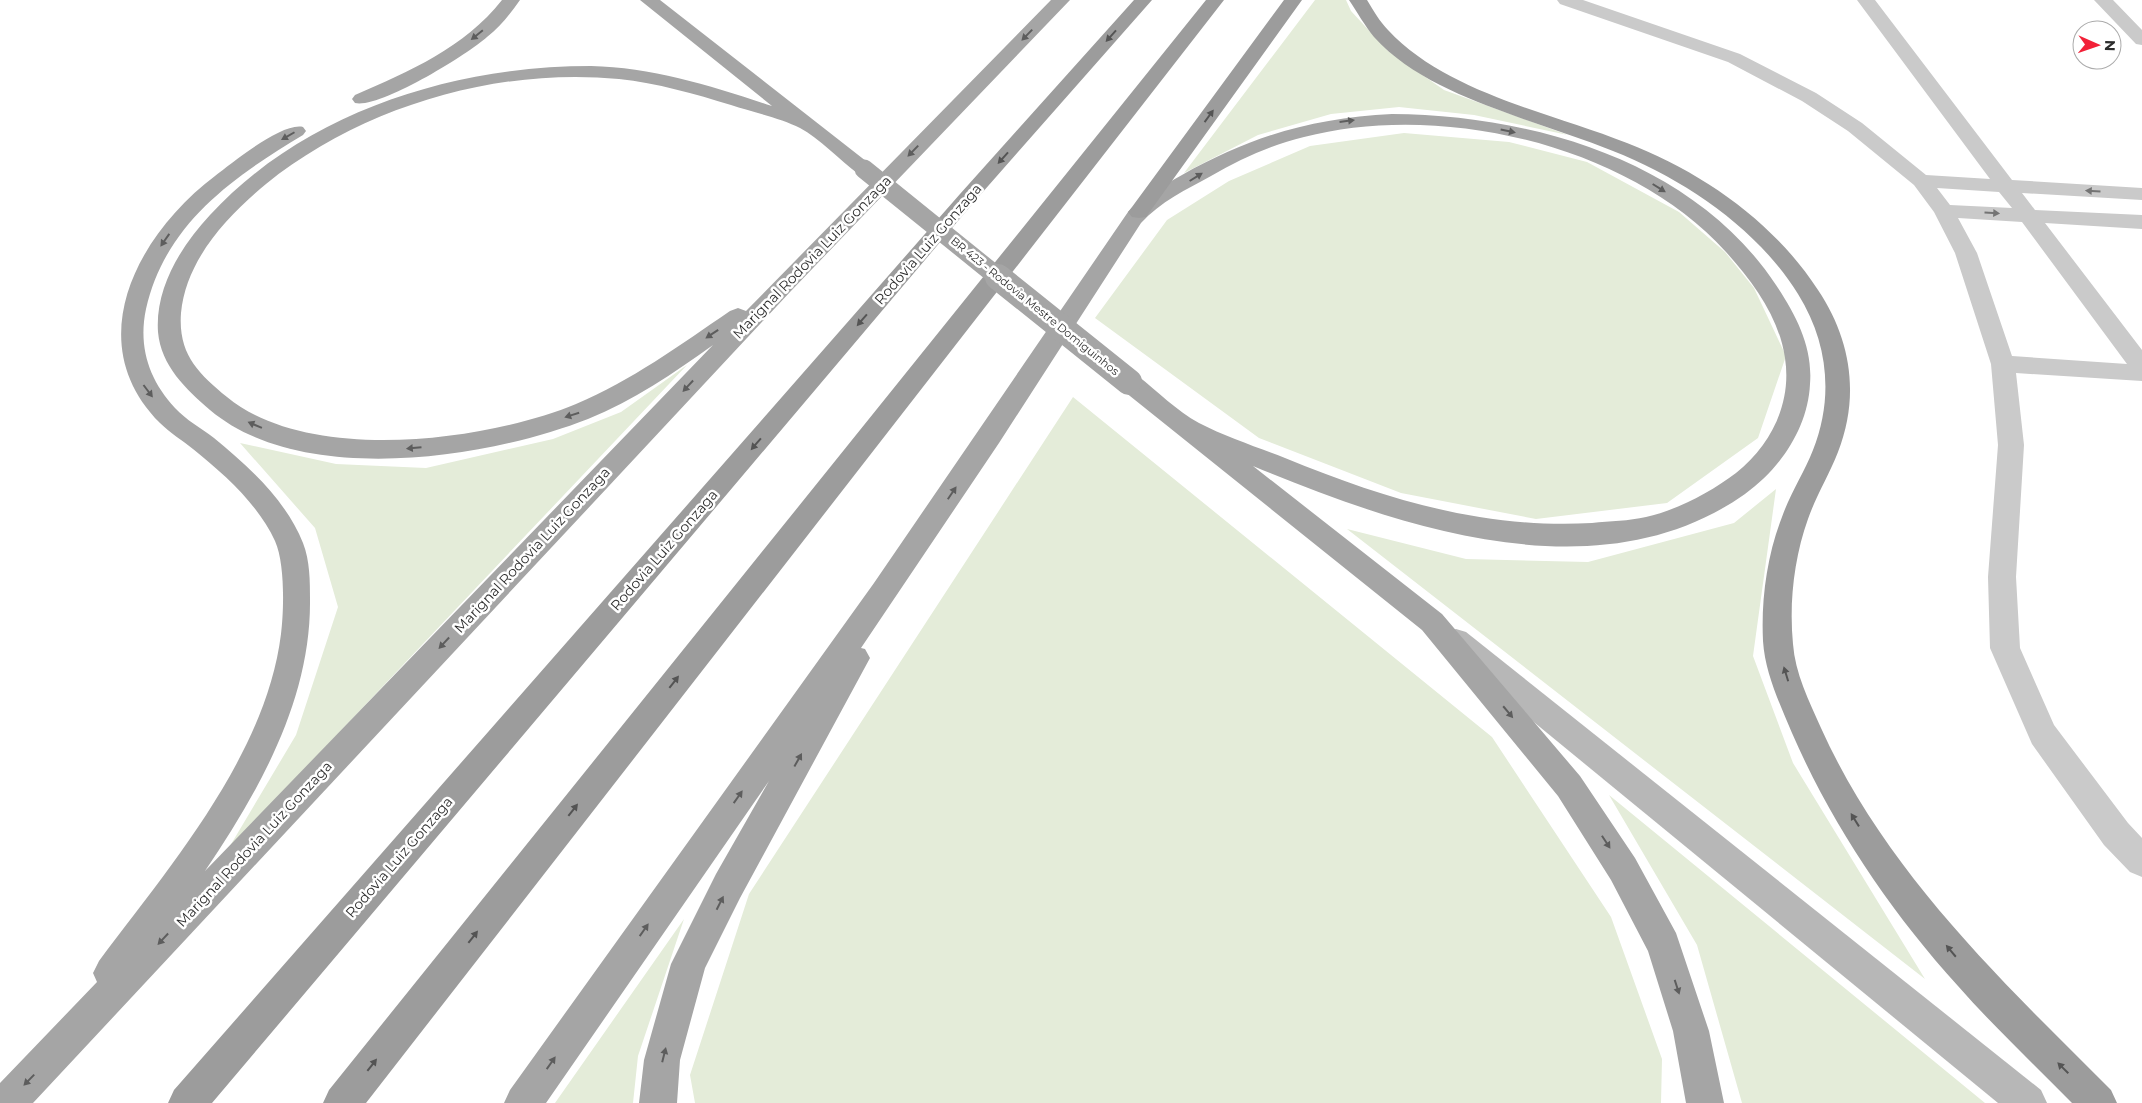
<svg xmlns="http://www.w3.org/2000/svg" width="2142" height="1103" font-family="Montserrat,sans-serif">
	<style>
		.green { fill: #e4ecd9 }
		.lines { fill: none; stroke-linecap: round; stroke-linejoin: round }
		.minor { fill: #cacaca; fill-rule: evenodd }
		.secondary { fill: #b7b7b7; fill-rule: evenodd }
		.primary { fill: #a5a5a5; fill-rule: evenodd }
		.trunk { fill: #9c9c9c; fill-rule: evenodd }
		.primary-bridge-far1 { stroke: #a5a5a5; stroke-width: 19 }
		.primary-bridge { stroke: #a5a5a5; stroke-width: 26 }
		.oneway { fill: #5d5d5d }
		.oneway2 { fill: #545454 }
		.oneway3 { fill: #747474 }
		.labels { text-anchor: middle; stroke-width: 5; stroke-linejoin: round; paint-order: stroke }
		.far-street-label { font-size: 11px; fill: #2d2d2d; stroke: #fff }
		.street-label { font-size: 14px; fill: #2d2d2d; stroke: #fff }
	</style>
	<rect width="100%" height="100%" fill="#fff"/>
	<path class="green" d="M1315 0H1346L1351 11 1388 51 1444 90 1568 135 1474 115 1399 107 1331 114 1258 135 1184 173Z
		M1404 133 1509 142 1587 162 1679 212 1725 252 1754 288 1786 356 1758 438 1667 503 1536 519 1401 493 1259 438 1095 318 1167 220 1229 181 1310 146Z
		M687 365 227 851 296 735 338 607 315 528 240 443 336 464 426 468 553 439 621 412Z
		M1073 397 1492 737 1611 917 1662 1059 1661 1103H695L690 1075 749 894Z
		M1776 489 1753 656 1793 763 1925 979 1347 529 1466 559 1588 562 1734 523Z
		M1609 795 1985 1103H1742L1697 945Z
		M684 919 638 1056 633 1103H555Z"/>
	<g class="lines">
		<path class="minor" d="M1557 0H1583L1740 54 1816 93 1862 123 1926 175 1990 179 1857 0H1875L2012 180 2142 188V200L2022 193 2035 210 2142 215V229L2045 223 2142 350V381L2016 373 2024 445 2016 577 2020 648 2054 725 2128 823 2142 838V877L2130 872 2104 845 2032 744 1990 648 1988 577 1998 445 1991 364 1955 253 1934 212 1914 185 1848 131 1802 101 1728 62 1560 4ZM1937 188 1999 192 2012 208 1950 205ZM1958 218 2022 222 2127 364 2012 356 1977 253Z
			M2094 0H2113L2142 30V45L2136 44Z"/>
		<path class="secondary" d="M1456 629 1466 632 2041 1090 2047 1103H1998L1446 650 1441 641 1446 632Z"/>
		<path class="primary" d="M502 0H520C510 14 500 27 487 37 467 55 379 109 355 103L352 99 355 95C410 71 464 48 502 0Z
			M640 0H660L871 165 874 169 871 173 864 175 857 173C840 160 819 138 800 128 781 118 752 112 731 105 695 94 657 83 619 79 496 67 362 107 266 184 227 216 186 260 181 313 178 354 198 373 227 397 308 464 484 442 576 404 631 381 680 345 730 311L738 308 746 311 1051 0H1070L790 292 33 1103H0V1083L97 982 93 973 99 961C170 866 266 755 281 634 284 610 285 563 275 541 258 504 224 474 193 449 182 440 170 433 160 423 79 342 138 234 215 176 232 163 282 122 303 127L306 131 303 135C233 177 165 224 146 309 138 347 149 380 175 408 186 420 201 428 214 438 248 466 286 500 303 543 310 561 310 581 310 600 311 700 259 791 205 871L713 345C674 373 633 401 588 419 486 459 301 487 210 410 186 389 161 366 158 332 155 288 181 246 210 215 305 112 453 66 591 66 653 67 714 87 772 106Z
			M1392 114C1533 115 1694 161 1776 285 1796 315 1813 347 1810 384 1808 428 1780 469 1745 494 1599 597 1400 527 1253 466L1442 614 1580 776 1635 858 1676 933 1709 1031 1724 1103H1686L1673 1031 1648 951 1611 880 1558 796 1422 630 1120 388 1117 382 1120 376 1129 373 1138 376C1157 391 1177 411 1199 423 1226 437 1257 447 1285 458 1385 499 1482 529 1592 523 1610 521 1629 521 1646 517 1677 510 1711 492 1736 473 1771 445 1792 403 1785 358 1779 317 1753 282 1726 252 1629 145 1441 101 1304 137 1271 145 1240 159 1211 176 1187 189 1160 202 1141 223L999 443 861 648 865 649 870 658 740 898 705 968 680 1060 677 1103H639L644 1060 671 964 716 874 769 781 546 1103H504L510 1090 874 583 1128 212C1143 196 1163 186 1182 175 1251 136 1313 118 1392 114Z"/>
		<path class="trunk" d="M1134 0H1152L974 202 212 1103H168L174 1090 960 194Z
			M1206 0H1224L366 1103H323L329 1090Z
			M1284 0H1302L1146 217 1139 218 1132 217 1128 212 1132 207Z
			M1349 0H1367C1373 10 1380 22 1388 30 1447 93 1549 112 1627 143 1702 172 1774 222 1818 290 1851 339 1860 396 1838 452 1829 475 1816 496 1808 519 1794 558 1789 603 1793 644 1795 673 1809 701 1821 728 1886 872 2001 980 2111 1090L2117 1103H2072C2034 1064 1994 1027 1958 986 1890 911 1832 825 1792 733 1780 704 1765 673 1763 641 1761 600 1767 555 1782 517 1790 494 1804 473 1813 450 1834 397 1828 342 1798 294 1757 228 1684 179 1613 151 1581 138 1548 128 1515 116 1466 98 1410 77 1374 37 1365 26 1357 12 1349 0Z"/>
		<path class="primary-bridge-far1" d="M864 169 999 278"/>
		<path class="primary-bridge" d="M998 277 1129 382"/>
	</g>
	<defs><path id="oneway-solid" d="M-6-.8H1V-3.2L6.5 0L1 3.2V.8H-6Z" transform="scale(1.25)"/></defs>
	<g class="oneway">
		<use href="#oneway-solid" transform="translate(477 35) rotate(141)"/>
		<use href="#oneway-solid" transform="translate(1027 35) rotate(134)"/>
		<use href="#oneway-solid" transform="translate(1347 121) rotate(-7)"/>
		<use href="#oneway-solid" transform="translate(1508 131) rotate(12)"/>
		<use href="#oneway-solid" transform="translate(288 136) rotate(150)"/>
		<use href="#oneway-solid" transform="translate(913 151) rotate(134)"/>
		<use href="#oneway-solid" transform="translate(1196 177) rotate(-32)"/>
		<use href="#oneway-solid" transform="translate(1659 188) rotate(32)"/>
		<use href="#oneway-solid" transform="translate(165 240) rotate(125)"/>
		<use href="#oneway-solid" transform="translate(712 334) rotate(146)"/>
		<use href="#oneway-solid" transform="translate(688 386) rotate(133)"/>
		<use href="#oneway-solid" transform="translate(148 391) rotate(53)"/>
		<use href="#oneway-solid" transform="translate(572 415) rotate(162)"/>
		<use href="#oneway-solid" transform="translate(255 425) rotate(-157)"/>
		<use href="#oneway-solid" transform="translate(414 448) rotate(175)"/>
		<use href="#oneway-solid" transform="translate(952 493) rotate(-56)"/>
		<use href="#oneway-solid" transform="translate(444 643) rotate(133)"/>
		<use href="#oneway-solid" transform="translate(1508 712) rotate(50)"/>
		<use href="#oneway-solid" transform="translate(798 760) rotate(-61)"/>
		<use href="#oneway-solid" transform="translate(738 797) rotate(-55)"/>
		<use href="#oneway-solid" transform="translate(1606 842) rotate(57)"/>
		<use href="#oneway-solid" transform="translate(720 903) rotate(-63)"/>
		<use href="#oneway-solid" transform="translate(644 930) rotate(-55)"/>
		<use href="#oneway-solid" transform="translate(163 939) rotate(133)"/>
		<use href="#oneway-solid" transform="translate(1677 987) rotate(72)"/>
		<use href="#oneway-solid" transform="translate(664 1055) rotate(-76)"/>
		<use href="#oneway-solid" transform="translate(551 1063) rotate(-55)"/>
		<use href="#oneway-solid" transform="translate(29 1080) rotate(134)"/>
	</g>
	<g class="oneway2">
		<use href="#oneway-solid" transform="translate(1111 36) rotate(132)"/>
		<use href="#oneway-solid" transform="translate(1209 116) rotate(-54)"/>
		<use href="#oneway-solid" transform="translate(1003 158) rotate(132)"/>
		<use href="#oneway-solid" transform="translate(862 320) rotate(131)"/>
		<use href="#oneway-solid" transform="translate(756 444) rotate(131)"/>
		<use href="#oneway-solid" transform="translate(1786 674) rotate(-107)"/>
		<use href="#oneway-solid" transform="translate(674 682) rotate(-52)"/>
		<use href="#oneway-solid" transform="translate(573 810) rotate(-52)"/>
		<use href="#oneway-solid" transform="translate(1855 820) rotate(-122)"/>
		<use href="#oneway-solid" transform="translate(473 937) rotate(-52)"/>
		<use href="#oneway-solid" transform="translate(1951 951) rotate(-130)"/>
		<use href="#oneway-solid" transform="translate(372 1065) rotate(-52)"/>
		<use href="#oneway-solid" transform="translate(2063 1068) rotate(-135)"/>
	</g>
	<g class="oneway3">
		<use href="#oneway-solid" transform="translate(2093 191) rotate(-177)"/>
		<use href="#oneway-solid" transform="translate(1992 213) rotate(3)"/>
	</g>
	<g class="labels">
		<g class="far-street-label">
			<text transform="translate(1035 306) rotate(39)" y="4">BR 423 - Rodovia Mestre Domiguinhos</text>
		</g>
		<g class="street-label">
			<text transform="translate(928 244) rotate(-49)" y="5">Rodovia Luiz Gonzaga</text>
			<text transform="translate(812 257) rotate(-46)" y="5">Marignal Rodovia Luiz Gonzaga</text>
			<text transform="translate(532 550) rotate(-47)" y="5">Marignal Rodovia Luiz Gonzaga</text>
			<text transform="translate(664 550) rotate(-49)" y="5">Rodovia Luiz Gonzaga</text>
			<text transform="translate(254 844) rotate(-47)" y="5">Marignal Rodovia Luiz Gonzaga</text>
			<text transform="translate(399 857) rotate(-49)" y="5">Rodovia Luiz Gonzaga</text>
		</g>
	</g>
	<g transform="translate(2097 45) rotate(92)"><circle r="24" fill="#ffffff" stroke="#ababab"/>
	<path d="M0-4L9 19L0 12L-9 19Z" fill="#f22138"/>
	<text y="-8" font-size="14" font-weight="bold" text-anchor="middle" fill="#2d2d2d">N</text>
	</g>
</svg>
